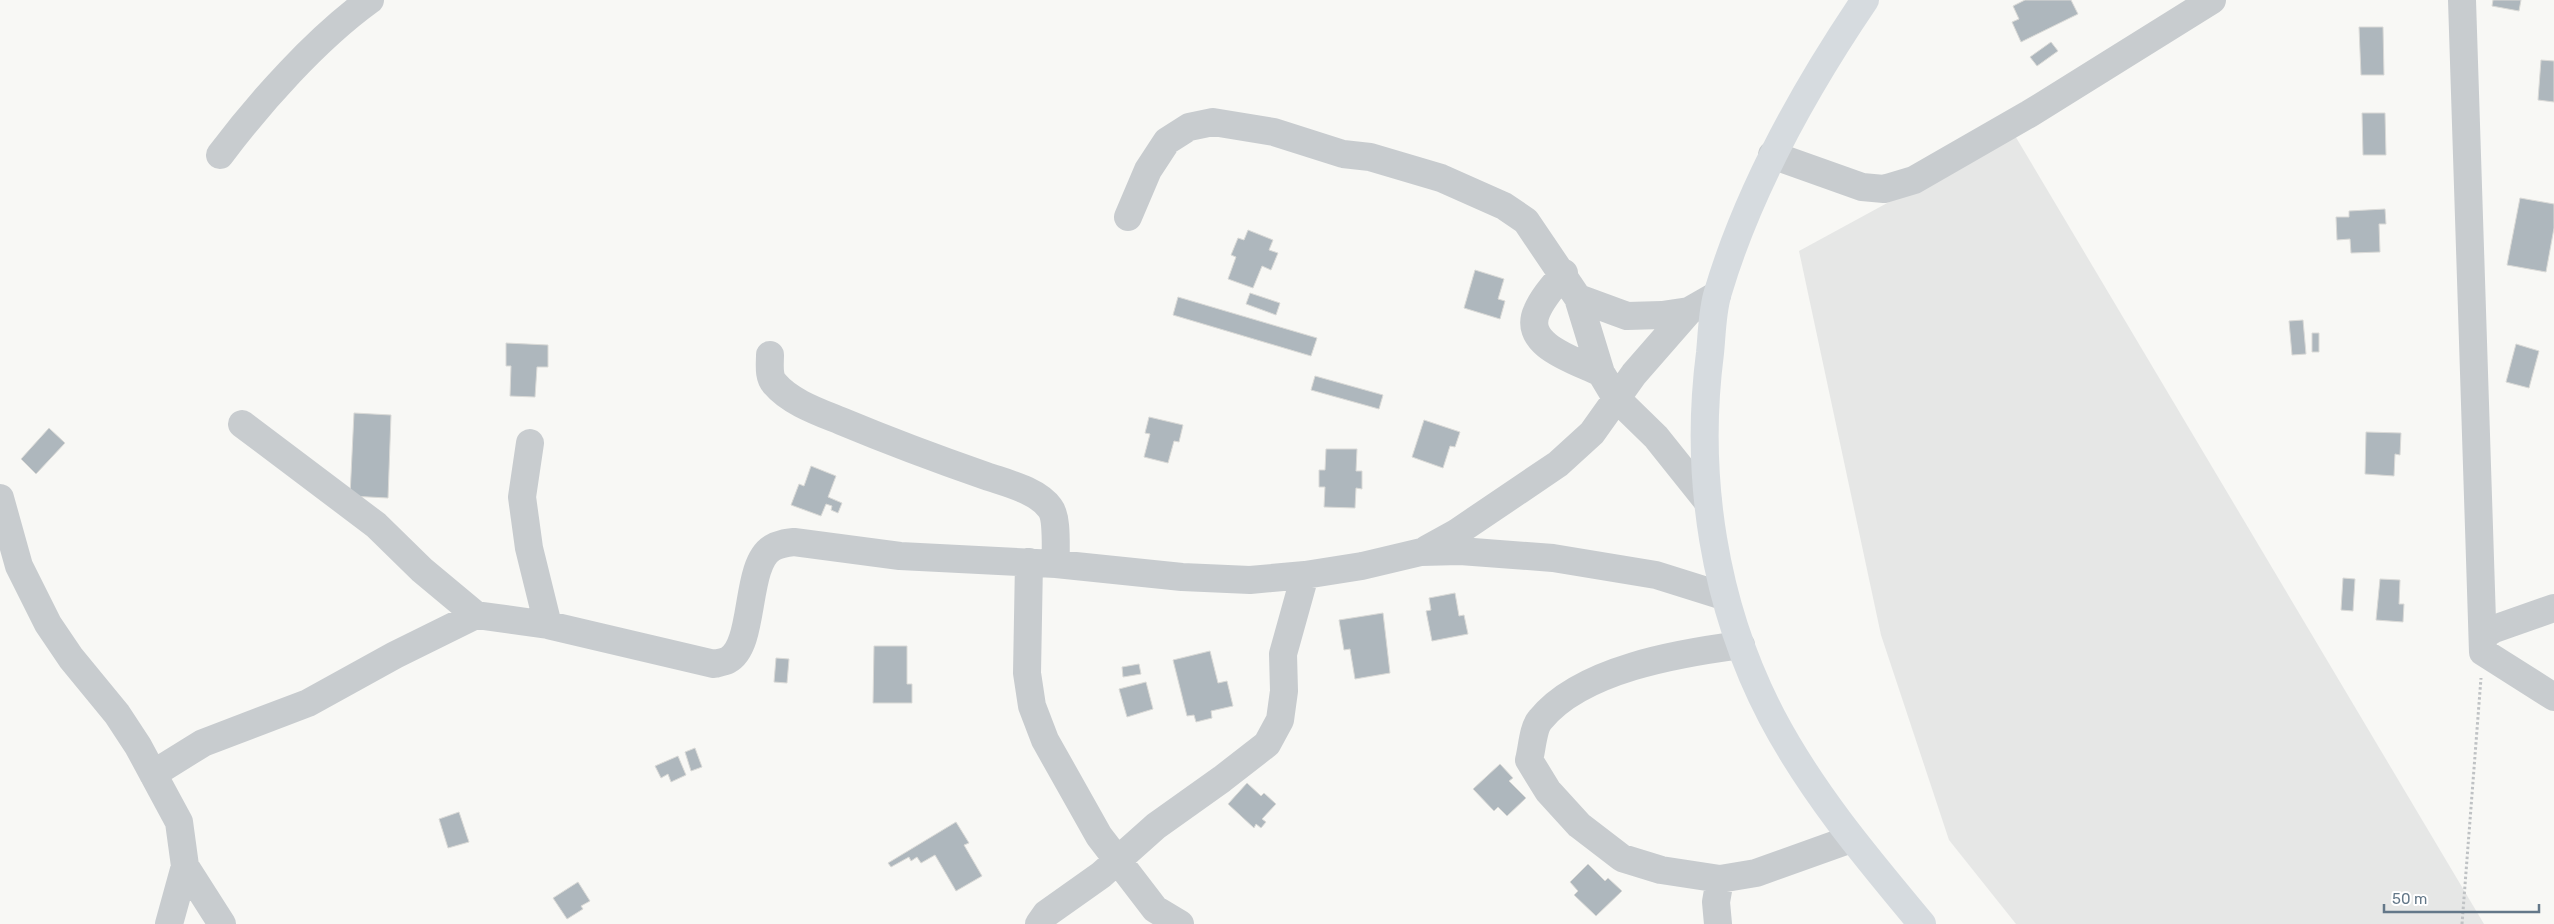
<svg xmlns="http://www.w3.org/2000/svg" width="2554" height="924" font-family="Rubik,sans-serif">
	<style>
		.built { fill: #e6e7e6 }
		.building { fill: #aeb7bd; stroke: #dadad7 }
		.lines { fill: none; stroke-linecap: round; stroke-linejoin: round }
		.path { stroke: #bfc2c4; stroke-width: 3; stroke-dasharray: 2.5 2.5; stroke-linecap: butt }
		.minor { stroke: #c8cccf; stroke-width: 28 }
		.major { stroke: #d6dbdf; stroke-width: 28 }
	</style>
	<rect width="100%" height="100%" fill="#f8f8f5"/>
	<path class="built" d="M2014 134 2484 924H2016L1949 840 1881 635 1799 251Z"/>
	<path class="building" d="M2025 0H2071L2078 14 2021 42 2012 22 2019 19 2013 6Z
		M2493 0H2521L2519 11 2492 6Z
		M2359 27H2383L2384 75H2361Z
		M2051 42 2058 51 2037 66 2030 57Z
		M2541 60 2554 61V102L2538 100Z
		M2362 113H2385L2386 155H2363Z
		M2520 198 2554 204V228L2546 272 2507 265Z
		M2385 209 2386 224H2379L2380 252 2351 253 2350 239 2337 240 2336 217H2349V211Z
		M1248 230 1273 240 1269 250 1278 253 1271 270 1262 266 1253 288 1228 279 1236 257 1231 255 1238 238 1244 240Z
		M1475 270 1504 279 1498 299 1505 301 1500 319 1464 308Z
		M1250 293 1280 303 1276 315 1246 304Z
		M1178 297 1317 338 1311 356 1173 315Z
		M2303 320 2306 354 2292 355 2289 321Z
		M2312 333H2319V352H2312Z
		M506 343 548 345V367H537L535 397 510 396 511 366H506Z
		M2516 344 2539 351 2529 388 2506 382Z
		M1315 376 1383 395 1379 409 1311 390Z
		M354 413 391 415 388 498 350 496Z
		M1149 417 1183 425 1179 442 1174 441 1168 463 1144 457 1150 434 1145 433Z
		M1424 420 1460 432 1455 447 1450 446 1443 468 1412 457Z
		M49 428 65 443 36 474 21 459Z
		M2366 432 2401 433 2400 455 2395 454 2394 476 2365 474Z
		M1326 449H1357L1356 471H1362V489L1356 488 1355 508 1324 507 1325 487H1319V470H1325Z
		M811 466 836 476 828 497 842 503 838 513 831 510 832 506 826 504 821 516 791 505 799 484 804 486Z
		M2343 578 2355 579 2353 611 2341 610Z
		M2380 579 2400 580 2399 604H2404L2403 622 2376 620Z
		M1455 593 1459 616 1464 615 1468 634 1432 641 1426 611 1431 610 1429 598Z
		M1383 613 1390 673 1355 679 1350 649 1344 650 1339 620Z
		M874 646H907V684H912V703H873Z
		M1210 651 1218 683 1227 681 1233 706 1211 711 1212 718 1196 722 1194 715 1187 716 1173 660Z
		M776 658 789 659 787 683 774 682Z
		M1139 664 1141 674 1123 677 1122 667Z
		M1146 682 1153 709 1127 717 1119 689Z
		M695 748 702 767 691 771 685 752Z
		M678 756 686 775 671 782 668 774 661 778 655 766Z
		M1500 764 1513 778 1509 781 1526 798 1507 816 1498 807 1494 811 1473 789Z
		M1247 783 1261 796 1264 793 1276 804 1262 819 1266 822 1261 828 1256 824 1254 828 1228 804Z
		M459 812 469 842 448 848 439 819Z
		M956 822 969 843 964 845 982 876 956 891 935 855 921 863 917 857 911 861 909 857 891 867 888 863Z
		M1588 864 1605 881 1608 878 1622 891 1596 916 1574 895 1578 891 1570 882Z
		M578 882 590 901 581 906 583 909 567 919 553 898Z"/>
	<g class="lines">
		<path class="path" d="M2462 924 2481 678"/>
		<path class="minor" d="M2462 0 2483 652 2554 697
			M220 155C260 102 316 39 370 0
			M1772 155 1862 187 1884 189 1914 180 2029 114 2212 0
			M1128 217 1148 170 1167 141 1189 127 1213 122 1274 132 1343 154 1370 157 1441 178 1504 206 1526 221 1578 298 1601 373 1616 398 1656 437 1708 502
			M1564 273C1554 285 1543 297 1537 311 1521 346 1578 361 1601 373
			M1578 298 1627 316 1662 315 1689 311
			M770 355C770 364 768 377 775 384 790 402 819 412 841 421 889 441 937 459 986 476 1006 483 1037 490 1050 508 1058 518 1055 550 1056 564
			M242 424 376 525 422 570 476 615
			M530 443 522 497 529 548 548 625
			M0 498 19 566 48 624 71 658 117 714 138 746 179 822 185 866 169 924
			M1427 549 1456 533 1558 464 1592 433 1634 374 1689 311 1717 295
			M1029 562 1027 673 1032 706 1045 740 1099 836 1155 909 1180 924
			M2483 636 2494 629 2554 608
			M1741 645C1680 653 1581 669 1540 720 1533 728 1532 749 1529 760L1548 791 1579 825 1622 858 1661 870 1720 879 1756 873 1851 839
			M153 774 203 743 308 703 395 655 476 615 548 625 714 664C718 663 724 662 728 660 756 645 744 565 772 548 778 544 786 543 794 542L900 556 1056 564 1182 577 1250 580 1305 575 1362 566 1421 552 1460 551 1553 558 1656 575 1723 596
			M185 866 222 924
			M1039 924 1046 914 1101 875 1156 826 1222 779 1267 744 1280 720 1284 691 1283 654 1305 575
			M1718 924 1716 902 1720 879"/>
		<path class="major" d="M1865 0C1804 90 1749 188 1718 292 1712 311 1712 334 1710 353 1694 477 1714 606 1772 717 1812 793 1867 858 1922 924"/>
	</g>
	<path d="M2384 904v8h155v-8" fill="none" stroke="#647889" stroke-width="2.5"/>
	<text x="2392" y="904" font-size="15" fill="#647889" stroke="#ffffff" stroke-width="4" paint-order="stroke">50 m</text>
</svg>
